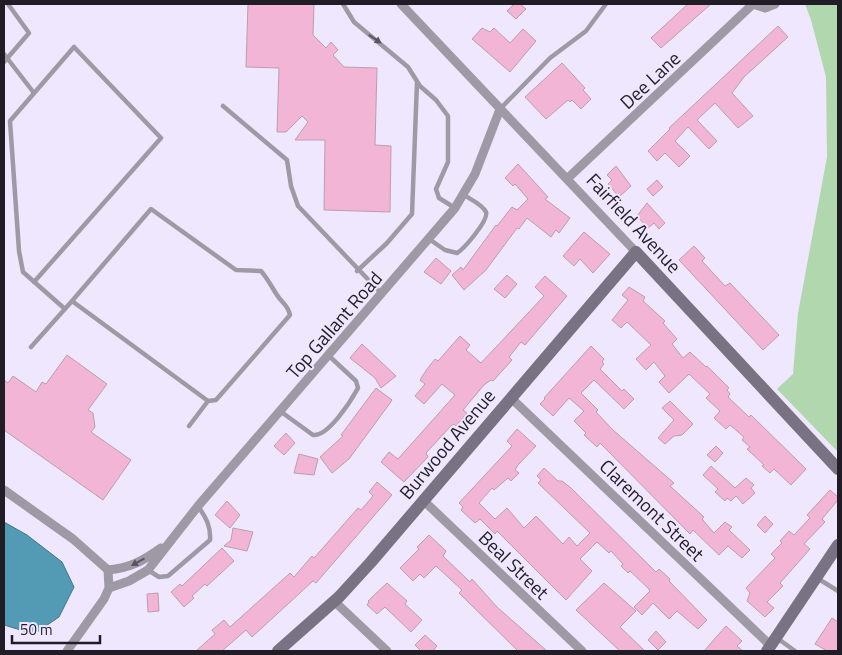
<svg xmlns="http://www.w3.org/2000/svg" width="842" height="655" font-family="'Titillium Web',sans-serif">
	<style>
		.green { fill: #b1d7af }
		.water { fill: #539ab5; stroke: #44748a }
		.building { fill: #f2b5d5; stroke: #bb9ead }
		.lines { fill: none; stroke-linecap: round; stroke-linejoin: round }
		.lane { stroke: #9d9aa6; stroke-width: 4.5 }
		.street { stroke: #9d9aa6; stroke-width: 9 }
		.secondary { stroke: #787283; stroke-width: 12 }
		.oneway { fill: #595560 }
		.labels { text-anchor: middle; stroke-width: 4; stroke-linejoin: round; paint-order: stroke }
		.street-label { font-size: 19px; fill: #211d27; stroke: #efe7fe }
	</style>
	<rect width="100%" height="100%" fill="#efe7fe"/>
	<path class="green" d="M805 4H838V452L777 389 793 374 798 313 827 157 826 77 811 20Z"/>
	<path class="water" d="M4 522 27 535 62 562 74 587 59 617 34 634 4 625Z"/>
	<path class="building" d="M248 4H314L313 35 326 48 331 42 338 50 333 55 344 67 377 68 375 145 391 146 390 212 324 210 325 140H295L308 122 302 116 286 132H277L279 68 246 67Z
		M514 4H520L526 9 516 19 507 11Z
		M688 4H711L661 48 651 38Z
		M778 26 788 37 744 77 732 93 753 116 738 128 715 103 697 120 717 141 709 149 688 127 675 141 690 156 679 167 665 153 657 161 648 151 670 129 669 128Z
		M482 28 490 32 494 28 510 43 523 29 536 41 510 72 472 39Z
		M562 63 585 88 583 90 591 99 581 109 572 100 570 102 568 100 546 119 525 97Z
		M518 164 548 197 545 199 570 218 559 233 556 230 551 237 527 218 519 229 517 228 486 270 464 290 452 275 461 267 463 270 496 225 497 226 512 207 517 210 528 199 515 184 513 186 505 178Z
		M616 166 631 186 619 197 608 184 612 180 607 175Z
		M657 180 663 187 653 196 647 189Z
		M647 203 665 223 659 229 654 223 648 228 637 216Z
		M584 232 610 254 593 273 580 259 574 266 563 256Z
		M694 246 705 258 702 261 725 286 730 283 779 335 763 350 679 260Z
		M436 258 451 271 441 284 424 272Z
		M507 275 517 284 505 298 494 289Z
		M545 276 567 296 525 345 521 342 509 357 512 360 493 381 491 380 484 385 463 410 467 413 456 426 454 424 451 426 426 453 428 457 404 482 381 462 389 452 398 459 455 395 442 384 424 404 415 396 425 384 420 380 427 369 435 359 438 361 460 336 470 345 466 350 481 363 544 296 535 287Z
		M629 287 645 297 643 301 665 321 663 323 677 339 672 344 683 358 690 352 706 367 707 366 729 388 727 390 730 394 728 397 749 417 751 415 806 469 791 485 774 469 770 473 762 466 764 465 747 449 750 447 742 440 744 437 730 425 726 429 714 418 720 411 706 398 710 394 689 374 669 393 659 382 665 376 654 362 646 370 636 359 651 345 627 322 621 328 612 320 628 300 622 295Z
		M362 344 396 376 381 388 375 378 350 358Z
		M591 346 604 359 602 362 604 364 600 369 622 391 624 389 634 399 624 409 594 380 581 393 598 410 596 412 613 430 674 483 670 486 704 517 702 519 714 533 725 522 732 527 729 530 750 550 742 558 728 546 719 555 693 530 690 534 600 443 597 447 584 435 586 433 574 421 584 411 569 398 553 416 540 404 545 399 544 398Z
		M67 355 107 384 88 410 93 413 95 427 91 432 131 460 103 500 4 430V380L8 383 13 376 36 392 42 382 46 384Z
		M376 388 392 400 390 403 349 459 332 473 320 457 343 436 341 435Z
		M670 401 693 424 682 435 674 436 665 444 658 438 674 420 662 408Z
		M517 429 536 446 518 465 515 470 519 473 511 481 508 478 494 490 492 488 479 503 495 519 507 508 524 528 536 516 563 544 569 537 577 546 590 533 538 483 541 480 537 476 544 468 558 481H562L571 488 656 572 659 569 670 579 669 581 707 620 698 629 677 611 669 619 653 603 642 615 634 607 650 591 648 588 630 571 628 573 621 566 623 564 611 551 609 553 597 542 580 559 592 571 566 600 497 531 495 534 480 519 475 523 461 510 463 507 459 503 512 446 507 441Z
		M286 433 295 443 284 455 274 446Z
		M716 446 723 453 715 462 707 455Z
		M299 454 318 459 314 475 294 473Z
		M711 466 735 488 746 478 754 485 751 488 755 493 743 504 736 496 731 501 727 498 725 501 715 492 718 489 703 475Z
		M377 482 392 495 316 583 313 581 252 637 246 630 222 651H196L215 634 212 630 224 620 230 627 290 573 294 577 312 556 314 558 358 508 361 510 373 496 369 492Z
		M830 490 838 497V500L822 519 825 522 804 544 810 549 780 583 783 586 767 602 774 608 765 617 747 601 750 593 746 588 775 558 771 554 782 543 780 541 789 531 794 535 810 518 807 515Z
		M227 501 240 515 230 528 215 515Z
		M765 516 773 524 765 533 757 525Z
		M233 528 253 532 247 551 224 546 231 540Z
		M429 535 446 551 443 556 470 582 472 579 497 607 547 651H518L459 593 462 590 436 566 424 578 420 574 413 581 400 568 419 549 417 547Z
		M222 548 234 561 207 586 205 584 192 596 194 598 184 607 171 592 180 584 182 586Z
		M387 583 407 601 405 604 422 620 411 632 385 607 377 614 367 605 369 602 368 601Z
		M604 583 636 611 620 627 645 651H620L576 610Z
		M158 593 159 611 148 612 147 594Z
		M832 618 838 622V651H827L815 644Z
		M726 626 742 641 737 646 743 651H704Z
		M656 631 666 642 658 650 648 640Z
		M425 635 437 646 433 651H421L415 645Z"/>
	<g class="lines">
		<path class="lane" d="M343 4 354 22 408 67 420 86 436 100 448 116V162L436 189 439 198 455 208
			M4 54 34 93
			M4 62 29 33 8 4
			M223 106 287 160 291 186 298 206 381 293
			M500 109 550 58 586 31 606 4
			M429 239 445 250 457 253C464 249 489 220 486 212 483 205 470 199 464 195
			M357 271 387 243 412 214 417 82
			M34 282 161 138 74 47 10 121 19 251 23 272 65 309
			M31 347 72 301
			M280 411 313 435C328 437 351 401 358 388L356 381 328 355
			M189 426 208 401 216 400 290 315C288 305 282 303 277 295 271 286 268 279 261 271L236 270 151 209 72 301 208 401
			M148 570 159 577 168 576 210 540C211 526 206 518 198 506
			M817 578 838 591
			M777 638 795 651"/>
		<path class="street" d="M401 4 636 252
			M753 4 765 8 775 4
			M568 178 753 4
			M511 398 771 646
			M4 490 73 539 108 570
			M424 501 582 651
			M108 570C130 568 143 561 161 548
			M109 588 129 581 148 570 198 506 455 208 475 174 500 109
			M334 601 387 651
			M67 651 104 599 109 588 108 570"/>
		<path class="secondary" d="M278 651 339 597 371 562 636 252 838 469
			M767 651 838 545"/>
	</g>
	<defs><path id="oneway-solid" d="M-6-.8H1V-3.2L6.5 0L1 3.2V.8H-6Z" transform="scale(1.25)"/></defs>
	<g class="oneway">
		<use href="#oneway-solid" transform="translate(375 39) rotate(34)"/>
		<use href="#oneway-solid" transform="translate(138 562) rotate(151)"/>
	</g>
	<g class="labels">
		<g class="street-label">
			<text transform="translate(650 80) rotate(-43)" y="7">Dee Lane</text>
			<text transform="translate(634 223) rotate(47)" y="7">Fairfield Avenue</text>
			<text transform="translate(334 325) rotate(-49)" y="7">Top Gallant Road</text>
			<text transform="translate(447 444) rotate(-50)" y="7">Burwood Avenue</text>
			<text transform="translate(652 510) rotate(44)" y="7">Claremont Street</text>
			<text transform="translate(514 565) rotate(44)" y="7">Beal Street</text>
		</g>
	</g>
	<rect width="842" height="655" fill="none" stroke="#211d27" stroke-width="10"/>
	<path d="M12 635v8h88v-8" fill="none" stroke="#211d27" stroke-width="2.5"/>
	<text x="20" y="635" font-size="15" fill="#211d27" stroke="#efe7fe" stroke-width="4" paint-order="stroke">50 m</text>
</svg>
